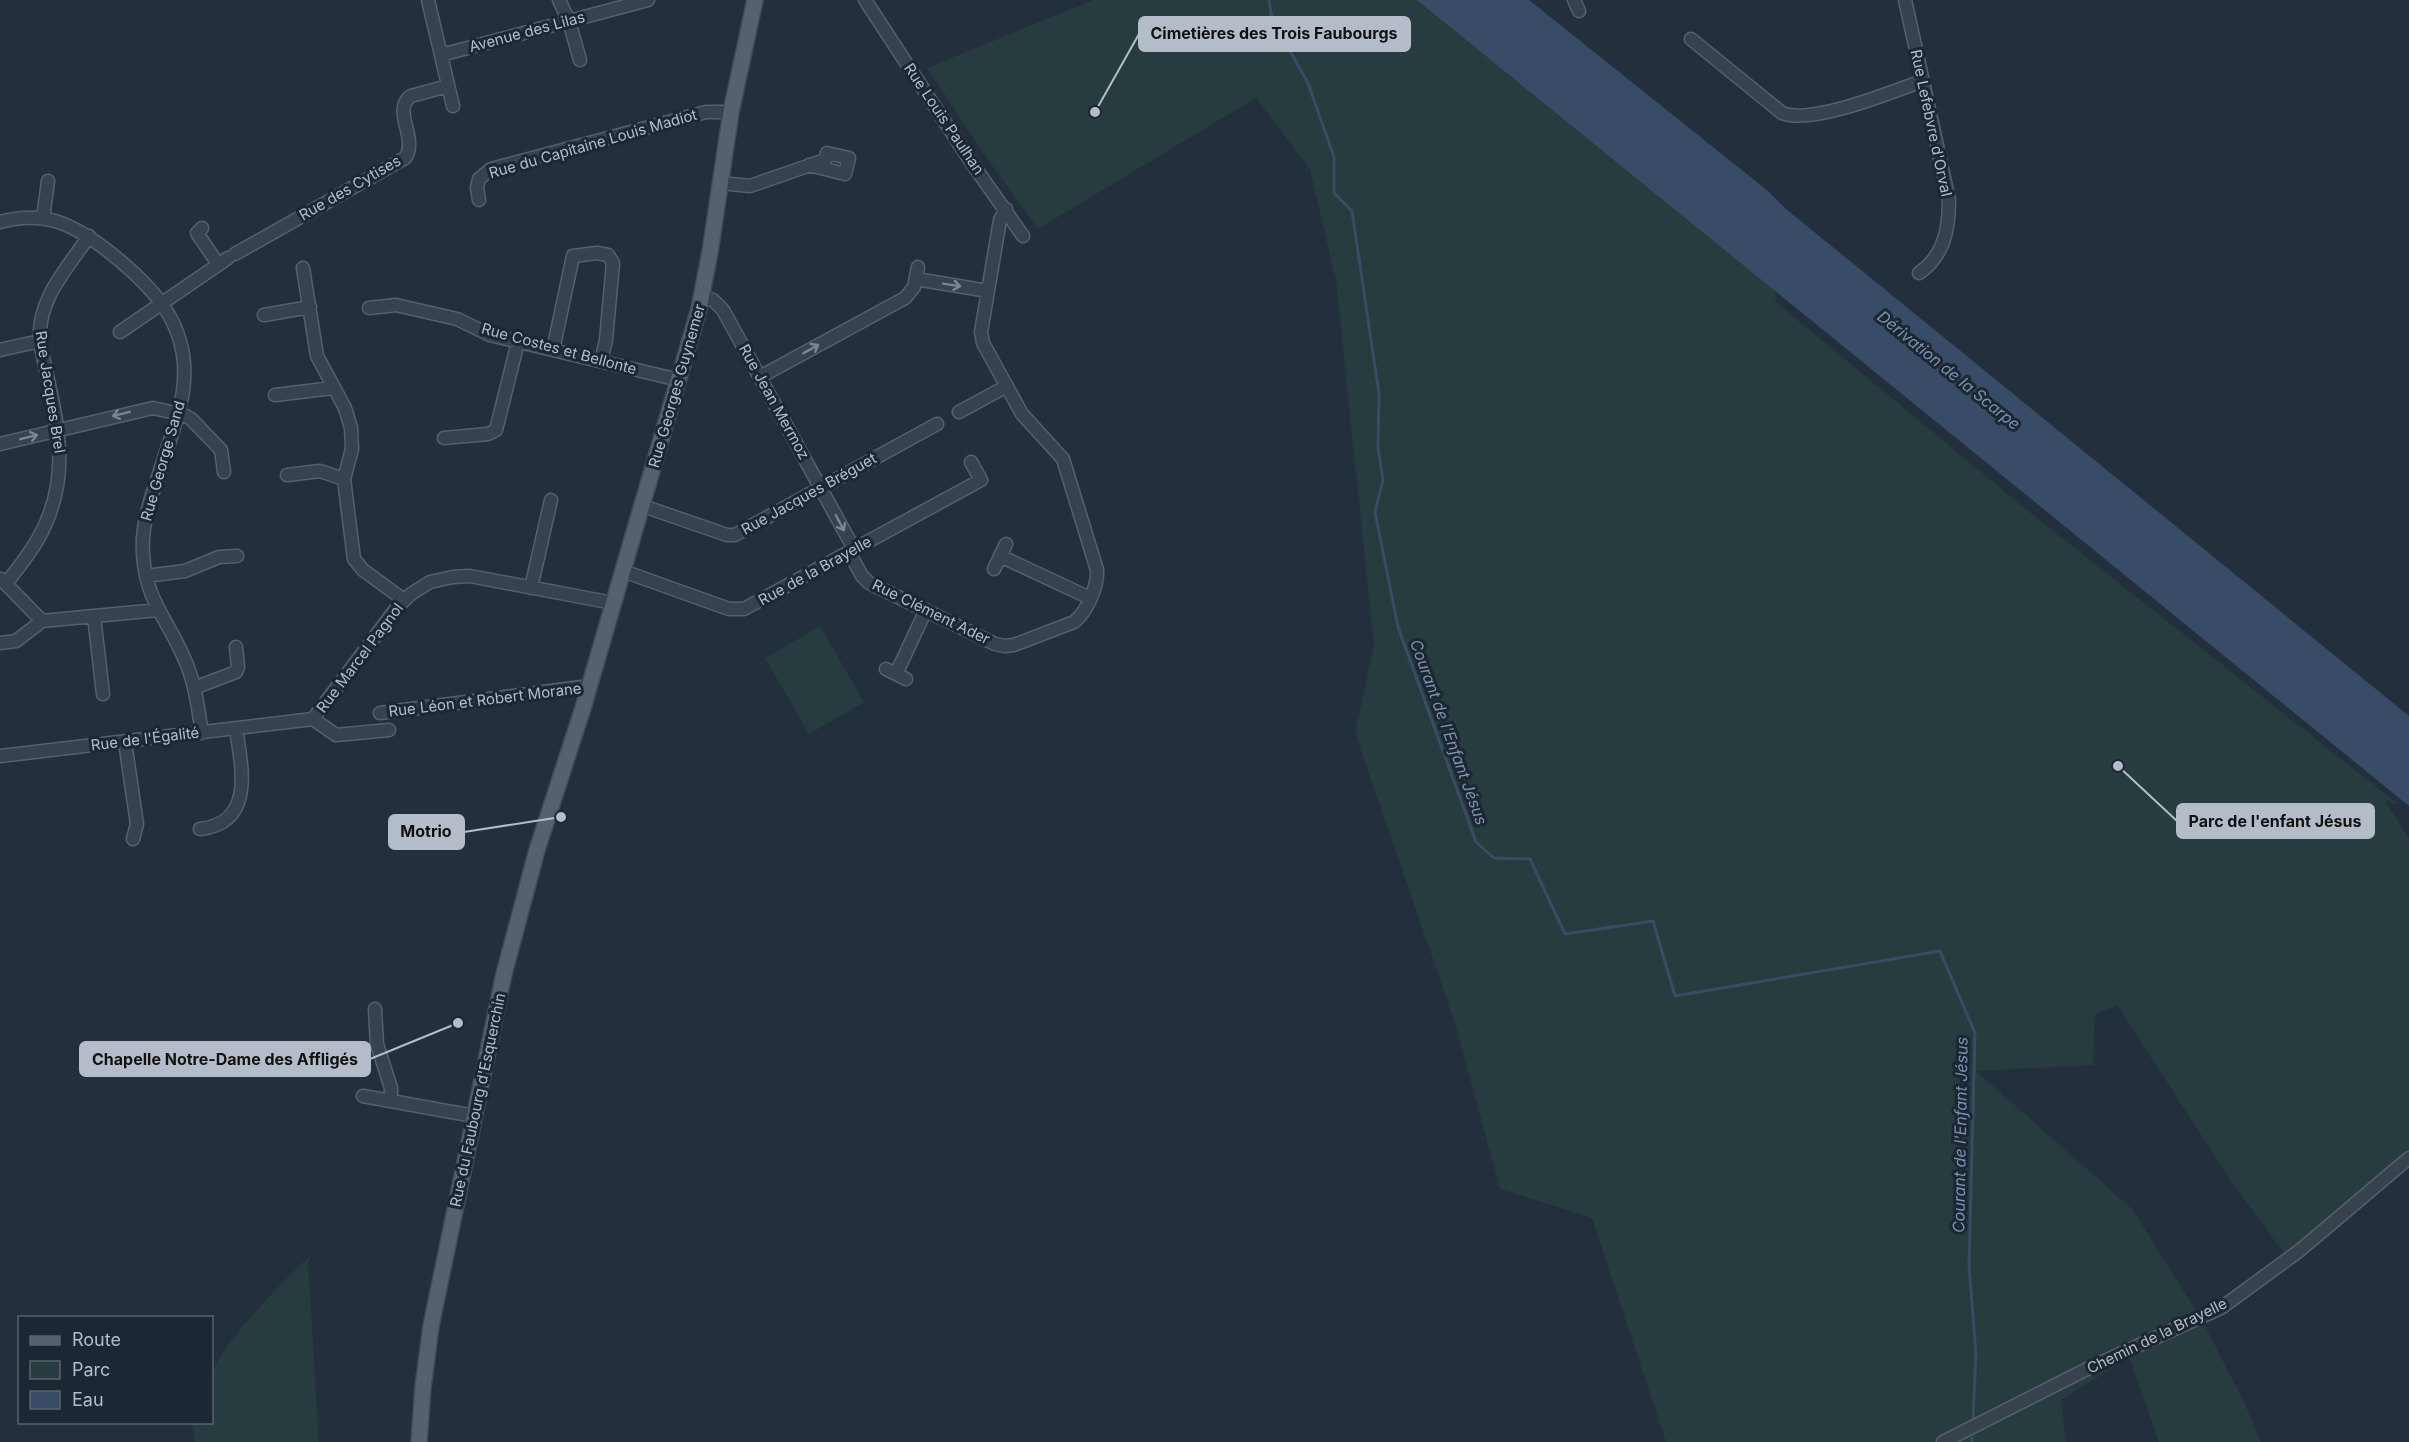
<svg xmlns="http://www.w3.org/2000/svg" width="2409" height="1442" font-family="Inter,sans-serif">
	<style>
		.green { fill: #263c3f }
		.water { fill: #394c67 }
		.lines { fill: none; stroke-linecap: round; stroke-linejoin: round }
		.stream { stroke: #394c67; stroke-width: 3 }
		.minor-casing { stroke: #565f6c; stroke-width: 15 }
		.major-casing { stroke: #414a57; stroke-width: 18 }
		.minor { stroke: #38414e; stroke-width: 12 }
		.major { stroke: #56606e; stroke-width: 15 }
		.oneway { stroke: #7c8592 }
		.labels { text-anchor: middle; stroke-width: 6; stroke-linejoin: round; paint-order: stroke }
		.street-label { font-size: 15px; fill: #b4bcc9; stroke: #1d2633 }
		.water-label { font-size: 16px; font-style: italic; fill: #7c92b1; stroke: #1d2633 }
		.leader { fill: none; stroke: #b4bcc9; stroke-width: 2 }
		.callout-dot { fill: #b4bcc9; stroke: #1d2633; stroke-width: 2 }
		.callout { fill: #b4bcc9; stroke: #b4bcc9; stroke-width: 2 }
		.callout-label { font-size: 16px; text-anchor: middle; font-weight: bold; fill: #111 }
	</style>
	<rect width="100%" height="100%" fill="#242f3e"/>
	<path class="green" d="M1093 0H1506L1765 212 1776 302 2017 502 2399 805 2385 801 2409 838V1153L2286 1256 2231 1181 2117 1005 2095 1015 2093 1065 1976 1071 2133 1210 2203 1322 2244 1402 2261 1442H2159L2129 1357 2061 1400 2066 1442H1666L1592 1218 1500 1189 1455 1023 1355 733 1374 645 1336 281 1310 169 1256 98 1038 229 982 151 927 68Z
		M820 626 864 702 809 734 765 658Z
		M310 1256 308 1262 319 1442H195L192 1423 212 1422C212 1408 209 1390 212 1375 216 1350 288 1275 310 1256Z"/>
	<path class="water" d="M1417 0H1529L1768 191 1786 209 2409 716V806Z"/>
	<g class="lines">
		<path class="stream" d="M1269 0 1272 19 1308 83 1334 157V193L1352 211 1379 394 1378 448 1383 480 1375 512 1398 627 1476 842 1494 858 1530 859 1565 934 1653 921 1675 996 1940 951 1975 1033 1969 1266 1976 1353 1973 1419
			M1972 1438V1442"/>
		<defs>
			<path id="minor" d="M428 0 453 106
				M559 0 569 21 580 60
				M865 0 969 159 1023 236
				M1574 0 1579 11
				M1905 0 1949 200C1949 229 1944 256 1919 273
				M1691 39 1782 113C1811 125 1892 92 1922 81
				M441 55 648 0
				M720 183 750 186 825 160 827 153 849 158 845 174 809 165
				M479 200 477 188 479 179 491 169 706 112H731
				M43 218 48 181
				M0 222C45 210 73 224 108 251 155 288 192 327 183 391 179 419 167 447 159 474 150 500 141 526 143 554 146 601 167 618 184 658 195 681 198 708 202 733
				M202 228 197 233 218 264
				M235 254 405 158C419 139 391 110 411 96L448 86
				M303 268 317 356 345 408 351 428 352 449 344 479 354 559 363 570 404 600
				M916 279 988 291
				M702 296 713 300 723 310 854 549
				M369 308 396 305 457 319 490 335 679 380
				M264 315 310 307
				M120 332 228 258
				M0 350 40 341
				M553 350 573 256 597 253 608 255 613 263 606 340 601 361
				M760 377 905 298 914 287 918 267
				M275 395 333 388
				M959 412 1007 386
				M444 438 488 434 496 430 518 342
				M0 444 153 408 184 415 191 419 221 450 224 472
				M287 475 320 471 344 479
				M643 506 727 535H735L937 424
				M849 552 862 576 869 583 995 644 1005 646 1014 645 1074 622C1087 612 1098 586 1097 570L1063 459 1022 414 983 343 981 332 1000 220 1006 209
				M1000 556 1090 598
				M994 569 1006 544
				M623 571 729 609H744L981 480 971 462
				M146 576 185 571 219 557 237 556
				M1 579 42 621
				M6 584C17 569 29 555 38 539 77 470 53 412 40 341 37 299 67 269 89 236
				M531 588 551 500
				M94 616 103 694
				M0 643 16 641 42 621 158 610
				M886 669 906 679
				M896 674 926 610
				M194 688 236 672 238 667 236 647
				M380 713 589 686
				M313 719 336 735 389 730
				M125 742 137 824 133 839
				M0 756 313 719 398 606 411 594 430 582 453 577 470 576 613 603
				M200 829C255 823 242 768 236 729
				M375 1009 377 1044 391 1088V1101
				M363 1096 474 1116
				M1943 1442 2089 1368 2221 1308 2299 1251 2409 1158"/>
			<path id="major" d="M419 1442 423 1387 431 1326 504 974 537 850 583 708 699 309 710 252 731 112 755 0"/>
		</defs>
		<use href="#minor" class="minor-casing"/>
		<use href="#major" class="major-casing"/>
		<use href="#minor" class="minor"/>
		<use href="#major" class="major"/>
	</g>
	<defs><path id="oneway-shaft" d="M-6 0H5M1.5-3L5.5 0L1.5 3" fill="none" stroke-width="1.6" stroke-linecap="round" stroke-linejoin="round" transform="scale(1.5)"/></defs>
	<g class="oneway">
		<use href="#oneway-shaft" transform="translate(952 285) rotate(9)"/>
		<use href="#oneway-shaft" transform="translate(811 349) rotate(-29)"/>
		<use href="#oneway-shaft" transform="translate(121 414) rotate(166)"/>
		<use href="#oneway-shaft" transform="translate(29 437) rotate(-14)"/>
		<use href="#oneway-shaft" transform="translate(840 523) rotate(62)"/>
	</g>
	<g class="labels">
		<g class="street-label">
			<text transform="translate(527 32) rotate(-15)" y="5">Avenue des Lilas</text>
			<text transform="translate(944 119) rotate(56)" y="5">Rue Louis Paulhan</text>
			<text transform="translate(1931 123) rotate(78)" y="5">Rue Lefebvre d'Orval</text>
			<text transform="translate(593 144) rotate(-16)" y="5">Rue du Capitaine Louis Madiot</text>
			<text transform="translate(350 188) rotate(-30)" y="5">Rue des Cytises</text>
			<text transform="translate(559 349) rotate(15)" y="5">Rue Costes et Bellonte</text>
			<text transform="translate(677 386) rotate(-74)" y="5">Rue Georges Guynemer</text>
			<text transform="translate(50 392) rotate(81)" y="5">Rue Jacques Brel</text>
			<text transform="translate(774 402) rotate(61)" y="5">Rue Jean Mermoz</text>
			<text transform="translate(163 461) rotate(-74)" y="5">Rue George Sand</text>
			<text transform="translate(809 494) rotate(-29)" y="5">Rue Jacques Bréguet</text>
			<text transform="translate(815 571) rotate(-29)" y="5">Rue de la Brayelle</text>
			<text transform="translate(931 612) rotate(26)" y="5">Rue Clément Ader</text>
			<text transform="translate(360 658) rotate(-53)" y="5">Rue Marcel Pagnol</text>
			<text transform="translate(485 700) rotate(-7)" y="5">Rue Léon et Robert Morane</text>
			<text transform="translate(145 739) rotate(-7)" y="5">Rue de l'Égalité</text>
			<text transform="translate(478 1100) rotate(-78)" y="5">Rue du Faubourg d'Esquerchin</text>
			<text transform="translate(2157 1336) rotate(-26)" y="5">Chemin de la Brayelle</text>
		</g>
		<g class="water-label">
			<text transform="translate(1949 370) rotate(39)" y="6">Dérivation de la Scarpe</text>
			<text transform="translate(1449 732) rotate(70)" y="6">Courant de l'Enfant Jésus</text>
			<text transform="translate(1960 1135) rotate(-89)" y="6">Courant de l'Enfant Jésus</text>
		</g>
	</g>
	<path class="leader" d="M1095 112L1139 34M2118 766L2177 821M561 817L464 832M458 1023L370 1059"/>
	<g class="callout-dot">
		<circle cx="1095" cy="112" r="6"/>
		<circle cx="2118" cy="766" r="6"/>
		<circle cx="561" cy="817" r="6"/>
		<circle cx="458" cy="1023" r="6"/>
	</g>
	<g class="callout">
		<rect x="1139" y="17" width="271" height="34" rx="6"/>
		<rect x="2177" y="804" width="197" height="34" rx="6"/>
		<rect x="389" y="815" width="75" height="34" rx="6"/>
		<rect x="80" y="1042" width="290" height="34" rx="6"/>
	</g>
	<g class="callout-label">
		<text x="1274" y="39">Cimetières des Trois Faubourgs</text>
		<text x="2275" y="827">Parc de l'enfant Jésus</text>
		<text x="426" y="837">Motrio</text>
		<text x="225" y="1065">Chapelle Notre-Dame des Affligés</text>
	</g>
	<rect x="18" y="1316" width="195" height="108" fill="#1d2633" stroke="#59626f" stroke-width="1.5"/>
	<rect x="30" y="1336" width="30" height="9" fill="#56606e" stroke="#59626f" stroke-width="1.5"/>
	<text x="72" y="1346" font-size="18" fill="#b4bcc9">Route</text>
	<rect x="30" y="1361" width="30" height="18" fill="#263c3f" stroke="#59626f" stroke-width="1.5"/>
	<text x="72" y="1376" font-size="18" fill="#b4bcc9">Parc</text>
	<rect x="30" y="1391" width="30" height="18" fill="#394c67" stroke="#59626f" stroke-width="1.5"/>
	<text x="72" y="1406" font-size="18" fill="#b4bcc9">Eau</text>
</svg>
